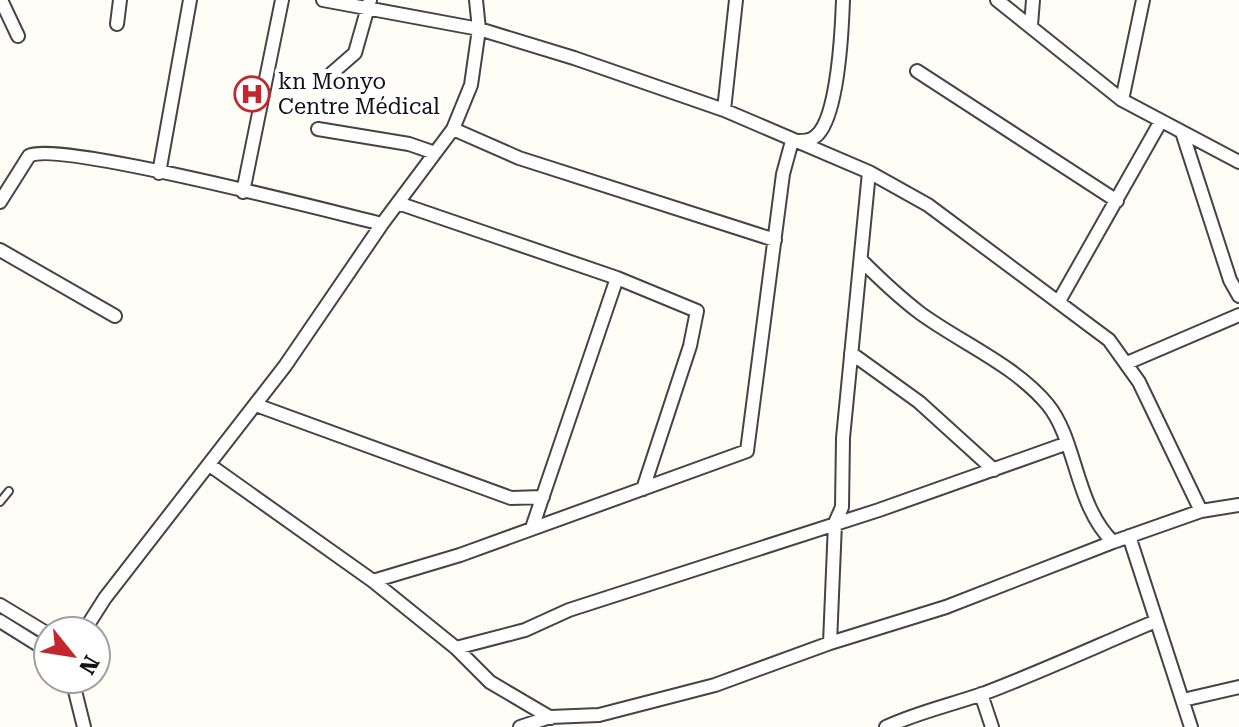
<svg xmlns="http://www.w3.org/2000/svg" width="1239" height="727" font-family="'Roboto Serif',serif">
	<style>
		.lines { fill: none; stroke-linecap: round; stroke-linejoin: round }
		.service-casing { stroke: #444; stroke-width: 10 }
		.minor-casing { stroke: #444; stroke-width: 16 }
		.service { stroke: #fff; stroke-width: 6 }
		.minor { stroke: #fff; stroke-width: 12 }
		.labels { text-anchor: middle; stroke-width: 8; stroke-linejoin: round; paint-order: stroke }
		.poi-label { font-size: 22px; fill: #111; stroke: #fff; text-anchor: start }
	</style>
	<rect width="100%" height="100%" fill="#fffdf5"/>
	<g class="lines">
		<defs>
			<path id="service" d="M0 502 9 491"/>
			<path id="minor" d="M1 0 18 36
				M323 0 479 29 574 58 724 110 869 172 928 205 1109 340 1139 382 1201 511
				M997 0 1122 100 1239 162
				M117 24 120 0
				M1031 25 1033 0
				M917 71 1117 201
				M332 73 355 53 370 0
				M1122 100 1143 0
				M724 110 736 0
				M318 129 409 144 435 153
				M453 129 519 158 775 240
				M1183 135 1230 280 1239 296
				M159 173 190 0
				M243 192 282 0
				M0 202 29 156C56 140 333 212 382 224
				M398 203 617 278 697 311 690 346 643 489
				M0 250 115 316
				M861 260C879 278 899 297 920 313 961 343 1015 365 1048 405 1077 441 1075 505 1113 542L1201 511 1239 505
				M1059 301 1161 121
				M851 353 919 402 994 470
				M1127 363 1239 315
				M256 405 511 498 543 497
				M211 466 373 581 456 648 490 682 551 718
				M532 528 617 278
				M1129 536 1191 727
				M373 581 460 555 747 451 783 174 792 141C801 141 809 142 816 136 838 118 842 29 843 0
				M0 605 48 634
				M0 621 48 651
				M84 631 105 598 285 366 382 224 453 129 471 85 479 29 476 0
				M830 643 835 523 842 507 843 438 869 172
				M456 648 525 630 569 610 879 510 1065 444
				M72 679 84 727
				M981 694 992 727
				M1183 700 1239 687
				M520 727 550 717 599 715 715 685 830 643 946 607 1113 542
				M886 727C918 712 951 705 985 693 1043 671 1099 645 1156 621"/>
		</defs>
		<use href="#service" class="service-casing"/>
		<use href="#minor" class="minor-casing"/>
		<use href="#service" class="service"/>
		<use href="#minor" class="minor"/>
	</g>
	<defs>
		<symbol id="hospital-ring" viewBox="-11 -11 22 22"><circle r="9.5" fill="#fff" stroke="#c4262e" stroke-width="1.5"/><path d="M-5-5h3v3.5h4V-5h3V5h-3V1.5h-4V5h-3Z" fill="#c4262e"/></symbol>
	</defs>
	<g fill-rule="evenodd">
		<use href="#hospital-ring" x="232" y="74" width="40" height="40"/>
	</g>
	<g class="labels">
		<g class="poi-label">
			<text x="278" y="89">kn Monyo<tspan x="278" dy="25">Centre Médical</tspan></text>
		</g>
	</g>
	<g transform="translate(72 655) rotate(120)"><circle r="38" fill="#ffffff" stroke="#a0a0a0" stroke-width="2"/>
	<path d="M0-6L14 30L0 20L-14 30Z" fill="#c4262e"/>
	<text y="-12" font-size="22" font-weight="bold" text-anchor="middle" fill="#111111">N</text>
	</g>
</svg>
